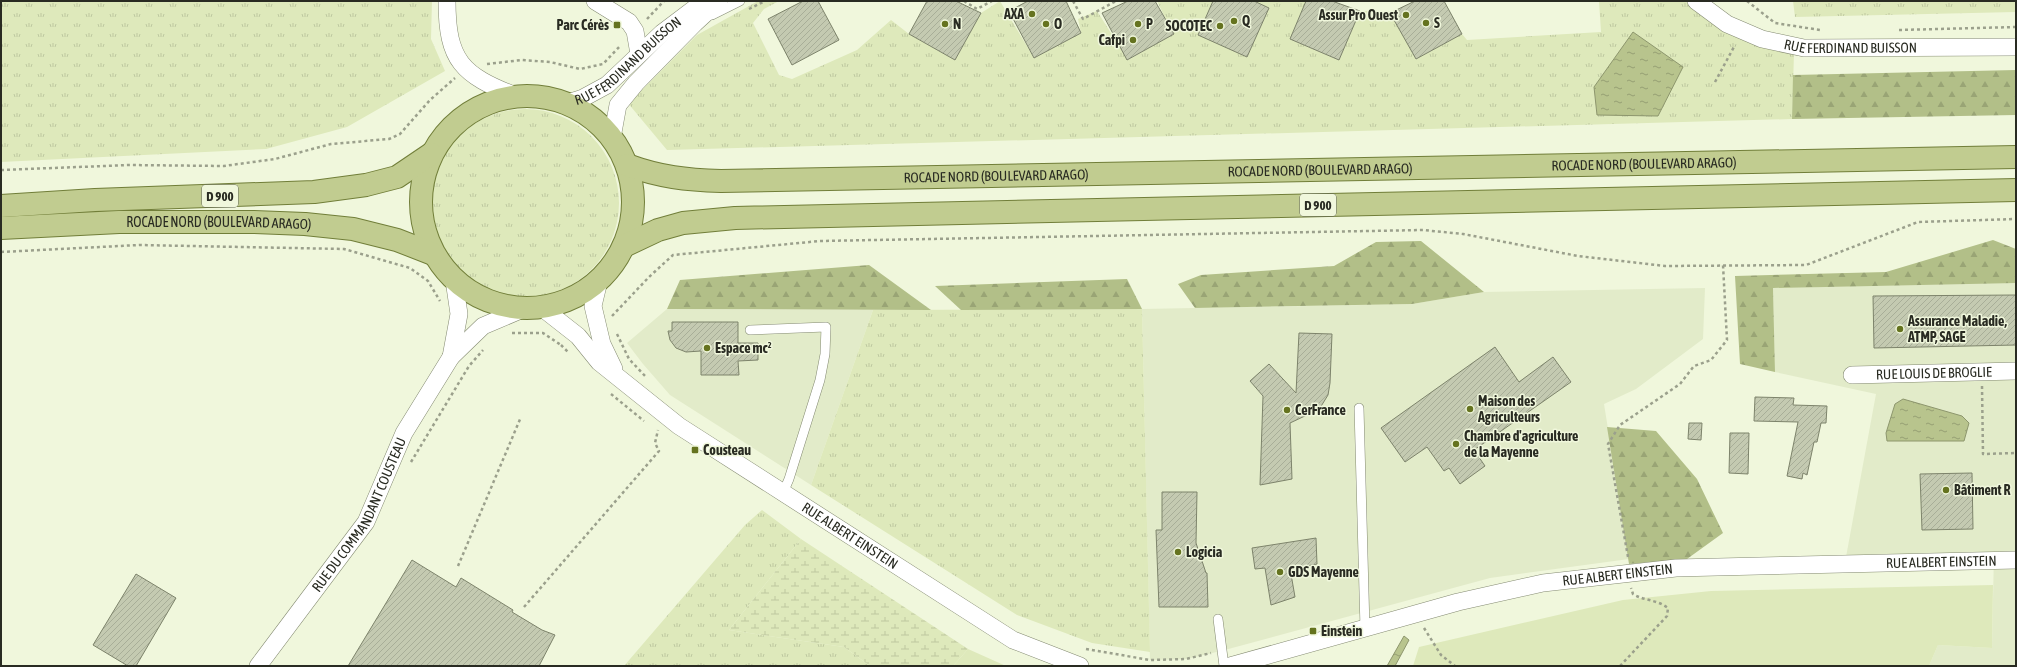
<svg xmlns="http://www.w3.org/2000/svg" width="2017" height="667" font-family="'Asap Condensed',sans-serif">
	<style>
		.built { fill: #e2ebc9 }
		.grass { fill: url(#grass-tufts) }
		.forest { fill: url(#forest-firs) }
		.wetland { fill: url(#wetland-marsh) }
		.green { fill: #dee9bb }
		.water { fill: url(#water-ripples); stroke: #8d966d }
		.building { fill: url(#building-hatch); stroke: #7d836b }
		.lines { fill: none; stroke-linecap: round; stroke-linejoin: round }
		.lane-casing { stroke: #848a72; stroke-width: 10 }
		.street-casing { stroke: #848a72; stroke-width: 18 }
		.primary-casing { stroke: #717e39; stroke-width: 24 }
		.path { stroke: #9ba08c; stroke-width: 2.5; stroke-dasharray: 3 3; stroke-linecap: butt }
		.lane { stroke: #fff; stroke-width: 9 }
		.street { stroke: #fff; stroke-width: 17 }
		.primary { stroke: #c1cc90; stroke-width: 22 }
		.poi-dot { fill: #65731f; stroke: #f0f7dc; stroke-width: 1.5 }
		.labels { text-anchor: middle; stroke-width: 3; stroke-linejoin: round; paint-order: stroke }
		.shield { fill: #f0f7dc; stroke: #65685a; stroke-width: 1 }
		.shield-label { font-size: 13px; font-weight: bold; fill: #292b22 }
		.poi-label { font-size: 14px; font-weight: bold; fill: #292b22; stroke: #f0f7dc; text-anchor: start }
		.street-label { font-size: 14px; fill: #292b22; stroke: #f0f7dc }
	</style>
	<defs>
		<pattern id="grass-tufts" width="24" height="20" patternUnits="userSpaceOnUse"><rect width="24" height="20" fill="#dee9bb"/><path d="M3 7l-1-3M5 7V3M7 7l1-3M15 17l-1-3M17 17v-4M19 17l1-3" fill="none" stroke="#bec8a0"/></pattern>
		<pattern id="forest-firs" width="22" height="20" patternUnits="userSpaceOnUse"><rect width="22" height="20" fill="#b2bf88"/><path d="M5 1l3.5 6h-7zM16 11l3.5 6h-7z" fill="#99a475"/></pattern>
		<pattern id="wetland-marsh" width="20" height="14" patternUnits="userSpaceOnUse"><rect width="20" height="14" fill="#dee9bb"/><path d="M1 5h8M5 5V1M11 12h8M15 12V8" fill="none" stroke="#bec8a0"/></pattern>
		<pattern id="water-ripples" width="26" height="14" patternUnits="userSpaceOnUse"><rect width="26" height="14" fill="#b8c48d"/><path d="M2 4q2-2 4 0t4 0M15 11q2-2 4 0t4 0" fill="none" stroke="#969f73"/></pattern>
		<pattern id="building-hatch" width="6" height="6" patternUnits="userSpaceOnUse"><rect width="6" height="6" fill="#c4cab1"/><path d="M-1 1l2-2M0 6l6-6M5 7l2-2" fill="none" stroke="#a8ae98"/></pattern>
	</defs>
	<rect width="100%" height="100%" fill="#f0f7dc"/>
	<path class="built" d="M2016 282V666H1929L1938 645 1992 648 1994 552 1846 557 1876 394 1775 372 1773 288Z
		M1705 288 1703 339 1636 389 1604 404 1629 559 1490 578 1221 651 1186 659 1150 660 1142 309 1412 304 1484 292Z
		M667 309 873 310 811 485 670 395 643 364 627 343Z"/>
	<path class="grass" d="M1 1H432L431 39 445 71 347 127 266 149 1 162Z
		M758 1H779L764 9 753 23 779 75 792 79 857 50 891 20 909 34 955 60 981 13 1000 1 1034 58 1081 33 1078 19 1097 11 1128 60 1173 34 1157 1H1213L1247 56 1269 8 1254 1H1306L1290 39 1339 60 1360 11H1393L1416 59 1462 34 1467 40 1601 32 1599 1H1691L1794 53 1792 119 667 150 627 102 643 89 697 35Z
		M1793 1H2016V12L1795 17Z
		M431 203a94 94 0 1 1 188 0a94 94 0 1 1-188 0Z
		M1142 309 1150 652 1092 643 1017 615 811 485 873 310Z
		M762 510 801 539 729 630 844 647 870 666H624L745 525Z"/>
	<path class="forest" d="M2016 70V115L1792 119 1793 75Z
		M1993 240 2016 249V283L1773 288 1775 372 1740 364 1735 276 1886 272Z
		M1421 241 1484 292 1412 304 1195 308 1178 284 1201 275 1334 266 1376 242Z
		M869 265 931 310 667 309 680 280Z
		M1127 279 1142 309 961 310 935 286Z
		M1607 427 1656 431 1697 479 1723 533 1687 559 1629 564Z"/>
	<path class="wetland" d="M801 539 968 649 953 666H870L844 647 729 630Z"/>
	<path class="green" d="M1993 585 1992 648 1938 645 1929 666H1413L1419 647 1623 600 1711 591Z
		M968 649 1006 666H953Z"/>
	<path class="water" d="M1633 32 1683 67 1658 116 1597 115 1594 87Z
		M1903 399 1962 416 1969 423 1964 441H1887L1886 433 1895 404Z
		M1404 636 1409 640 1395 666H1387Z"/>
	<path class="building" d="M803 1H818L839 40 792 65 768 19Z
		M927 1H956L981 13 955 60 909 34Z
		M1028 1H1066L1081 33 1034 58 1009 11Z
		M1128 1H1155L1174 34 1127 60 1102 13Z
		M1213 1H1254L1269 8 1247 57 1198 35Z
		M1306 1H1332L1360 11 1339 60 1290 39Z
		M1415 1H1444L1462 34 1416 59 1390 13Z
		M2016 295V345L1874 348 1873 296Z
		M672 322H738V343H758V360L738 361 739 375H701V351L686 352 676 348 670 340 668 331H672Z
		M1299 333 1332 334 1330 383 1328 395 1320 408 1316 405 1307 415 1290 423 1292 479 1260 485 1263 396 1250 381 1269 364 1296 393Z
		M1495 347 1519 382 1553 357 1571 382 1474 450 1485 466 1460 484 1449 468 1444 471 1427 447 1405 462 1381 428Z
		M1755 397 1794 398 1793 405 1827 406 1826 423H1821L1817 442H1814L1807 475 1803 473 1802 479 1787 476 1798 422 1754 421Z
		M1689 423H1702L1701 440 1688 439Z
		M1730 433H1749L1748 474 1729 473Z
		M1972 473 1973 529 1922 530 1920 474Z
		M1162 492H1197L1196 543 1206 573H1207L1208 607H1159L1156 530H1162Z
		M1316 538 1317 564 1307 566 1308 570 1291 574 1295 597 1271 605 1265 568 1255 569 1252 548Z
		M412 560 456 587 461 578 513 610 512 612 542 630 555 635 539 666H348Z
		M136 574 176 598 136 666H128L93 645Z"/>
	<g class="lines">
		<defs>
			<path id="lane" d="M712 15 740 1
				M750 330 826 327 825 354 820 380 789 479 783 493
				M1359 408 1365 629
				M1218 619 1224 666"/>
			<g id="street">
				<path d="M447 1C447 61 462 75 516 96"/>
				<path d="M595 1 629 22 635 31 639 54"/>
				<path id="s1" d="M1696 1 1727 24 1762 39 1804 48 2016 47"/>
				<path id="s2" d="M567 103 583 98 607 85 662 33 703 2"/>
				<path d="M612 138 618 105 636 83 695 23 719 1"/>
				<path d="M599 281 593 306 602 344 614 369"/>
				<path id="s3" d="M541 307 578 336 599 362 679 426 1013 640 1080 666"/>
				<path d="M451 357 459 314 454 280"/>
				<path id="s4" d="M1852 375 2016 371"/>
				<path id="s5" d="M258 666 366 522 404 433 451 357 483 326 523 309"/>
				<path id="s6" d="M1230 666 1458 602 1543 583 1676 568 2016 560"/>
			</g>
			<g id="primary">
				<circle cx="527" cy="202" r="106"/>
				<path id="s7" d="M627 165C660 177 686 180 721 181L2016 157"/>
				<path d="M1 206 95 200 314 192 366 185 397 177 431 154"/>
				<path id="s8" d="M1 228 119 222H254L305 224 353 229 397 240 433 254"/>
				<path d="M624 246 658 230 683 223 735 218 2016 190"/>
			</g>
		</defs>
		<use href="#lane" class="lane-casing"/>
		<use href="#street" class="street-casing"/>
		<use href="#primary" class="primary-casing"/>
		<path class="path" d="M964 1 977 9 992 1
			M1073 1 1083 19 1116 1
			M1747 1 1775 23 1820 30
			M749 9 765 1
			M647 19 664 1
			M1899 30 2016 27
			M487 64 522 60 550 62 580 69 603 64 621 45
			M1715 82 1735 45
			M1 170 130 165 224 166 275 159 331 144 389 139 400 134 430 100 455 78
			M1 252 139 245 344 249 410 268 428 281 440 301
			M612 316 649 277 673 255 820 241 1423 230 1463 234 1578 256 1665 266 1806 265 1918 222 2016 219
			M512 333H543L561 345
			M617 334 629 359 646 377
			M561 345 569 353
			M1982 386 1983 454 2016 453
			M611 394 644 421
			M411 462 469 366 483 350
			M1628 557 1608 444 1620 425 1680 384 1694 366 1711 360 1727 340 1723 265
			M458 566 521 417
			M524 607 659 451 655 443 658 430
			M1424 628 1441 655 1455 666
			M1086 649 1150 660 1186 659 1211 653
			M1620 666 1667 616 1668 608C1656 599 1644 601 1633 594L1631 588"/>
		<use href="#lane" class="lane"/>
		<use href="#street" class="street"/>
		<use href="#primary" class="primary"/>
	</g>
	<g class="poi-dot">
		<circle cx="1032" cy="14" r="4"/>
		<circle cx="1406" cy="15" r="4"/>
		<circle cx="1234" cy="21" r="4"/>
		<circle cx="1426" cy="23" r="4"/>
		<circle cx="945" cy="24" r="4"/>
		<circle cx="1046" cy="24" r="4"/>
		<circle cx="1138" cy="24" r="4"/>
		<rect x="613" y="21" width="8" height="8" rx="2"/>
		<circle cx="1220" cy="26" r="4"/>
		<circle cx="1133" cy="40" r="4"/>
		<circle cx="1900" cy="329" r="4"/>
		<circle cx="707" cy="348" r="4"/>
		<circle cx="1470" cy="409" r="4"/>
		<circle cx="1287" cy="410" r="4"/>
		<circle cx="1456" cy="444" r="4"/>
		<rect x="691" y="446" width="8" height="8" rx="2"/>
		<circle cx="1946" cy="490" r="4"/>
		<circle cx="1178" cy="552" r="4"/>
		<circle cx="1280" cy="572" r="4"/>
		<rect x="1309" y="627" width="8" height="8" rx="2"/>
	</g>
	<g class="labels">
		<g class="shield">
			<rect x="202" y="185" width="36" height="22" rx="3"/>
			<rect x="1300" y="194" width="36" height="22" rx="3"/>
		</g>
		<g class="shield-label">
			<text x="220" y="201">D 900</text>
			<text x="1318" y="210">D 900</text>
		</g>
		<g class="poi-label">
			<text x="1024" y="19" text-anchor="end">AXA</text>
			<text x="1398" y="20" text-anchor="end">Assur Pro Ouest</text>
			<text x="1242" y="26">Q</text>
			<text x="1434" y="28">S</text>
			<text x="953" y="29">N</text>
			<text x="1054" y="29">O</text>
			<text x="1146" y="29">P</text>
			<text x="609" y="30" text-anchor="end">Parc Cérès</text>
			<text x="1212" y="31" text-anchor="end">SOCOTEC</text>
			<text x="1125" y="45" text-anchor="end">Cafpi</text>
			<text x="1908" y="326">Assurance Maladie,<tspan x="1908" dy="16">ATMP, SAGE</tspan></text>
			<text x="715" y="353">Espace mc²</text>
			<text x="1478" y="406">Maison des<tspan x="1478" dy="16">Agriculteurs</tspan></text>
			<text x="1295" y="415">CerFrance</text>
			<text x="1464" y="441">Chambre d'agriculture<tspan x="1464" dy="16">de la Mayenne</tspan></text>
			<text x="703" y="455">Cousteau</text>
			<text x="1954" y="495">Bâtiment R</text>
			<text x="1186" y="557">Logicia</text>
			<text x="1288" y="577">GDS Mayenne</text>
			<text x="1321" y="636">Einstein</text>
		</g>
		<g class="street-label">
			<text dy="5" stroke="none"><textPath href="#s1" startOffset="166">RUE FERDINAND BUISSON</textPath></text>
			<text dy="5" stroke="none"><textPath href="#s2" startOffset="75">RUE FERDINAND BUISSON</textPath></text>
			<text dy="5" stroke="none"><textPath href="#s7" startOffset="1019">ROCADE NORD (BOULEVARD ARAGO)</textPath></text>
			<text dy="5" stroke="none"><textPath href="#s7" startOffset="695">ROCADE NORD (BOULEVARD ARAGO)</textPath></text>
			<text dy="5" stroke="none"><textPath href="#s7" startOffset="371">ROCADE NORD (BOULEVARD ARAGO)</textPath></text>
			<text dy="5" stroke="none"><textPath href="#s8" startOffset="218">ROCADE NORD (BOULEVARD ARAGO)</textPath></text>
			<text dy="5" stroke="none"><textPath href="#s4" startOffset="82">RUE LOUIS DE BROGLIE</textPath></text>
			<text dy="5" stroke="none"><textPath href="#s5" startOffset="183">RUE DU COMMANDANT COUSTEAU</textPath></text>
			<text dy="5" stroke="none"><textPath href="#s3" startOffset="386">RUE ALBERT EINSTEIN</textPath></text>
			<text dy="5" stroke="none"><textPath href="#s6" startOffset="723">RUE ALBERT EINSTEIN</textPath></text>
			<text dy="5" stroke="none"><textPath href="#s6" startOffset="399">RUE ALBERT EINSTEIN</textPath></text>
		</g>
	</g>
	<rect width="2017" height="667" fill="none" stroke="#292b22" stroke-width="4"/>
</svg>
